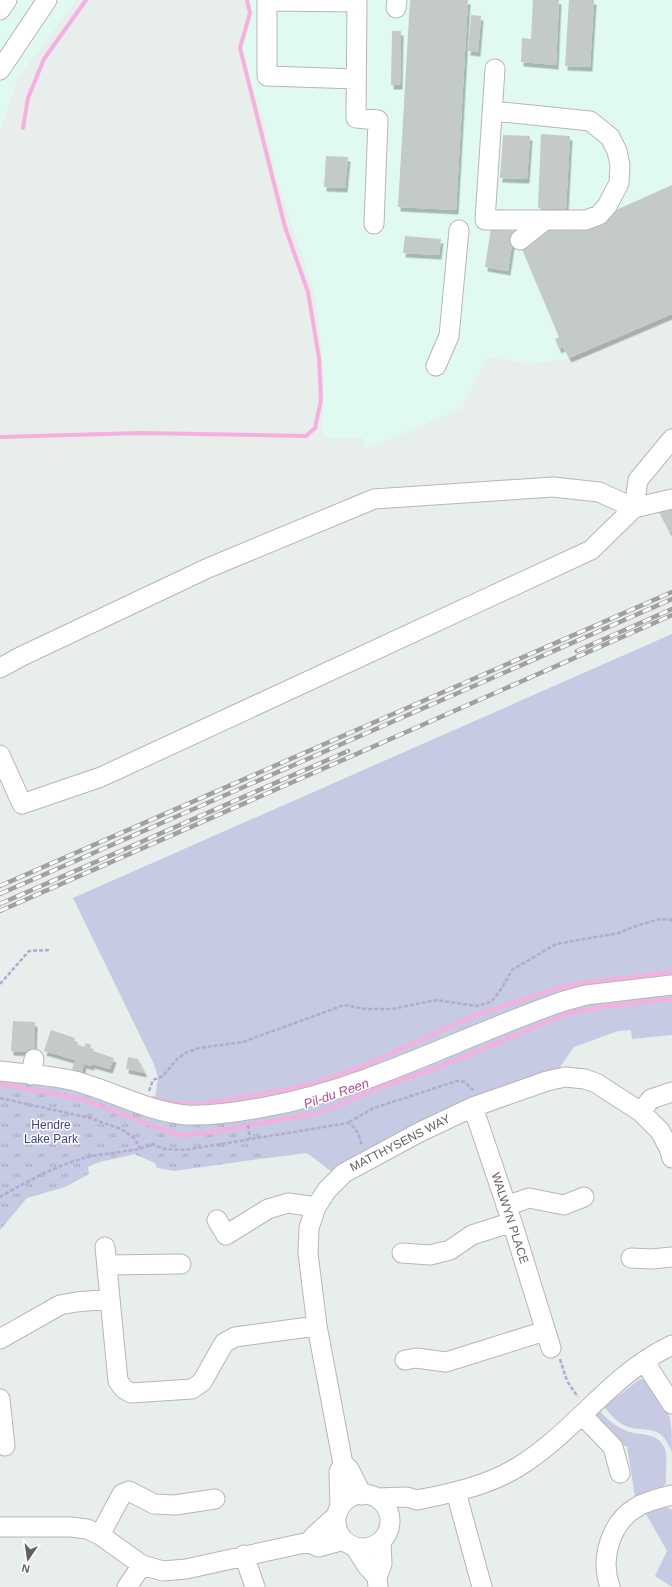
<svg xmlns="http://www.w3.org/2000/svg" width="672" height="1587" font-family="Helvetica,sans-serif">
	<style>
		.commercial { fill: #e0faf1 }
		.green { fill: #c6cae3 }
		.park { fill: url(#park-tufts) }
		.lines { fill: none; stroke-linecap: round; stroke-linejoin: round }
		.stream { stroke: #f5b0df; stroke-width: 4 }
		.building { fill: #c3cac7; filter: url(#shadow) }
		.minor-casing { stroke: #bab4b7; stroke-width: 21 }
		.path { stroke: #b1abd3; stroke-width: 2.5; stroke-dasharray: 4 2; stroke-linecap: butt }
		.minor { stroke: #fff; stroke-width: 19 }
		.rail-casing { stroke: #a29fa1; stroke-width: 4.5 }
		.rail { stroke: #fff; stroke-width: 3; stroke-dasharray: 9; stroke-linecap: butt }
		.labels { text-anchor: middle; stroke-width: 3; stroke-linejoin: round; paint-order: stroke }
		.park-label { font-size: 12px; fill: #404582; stroke: #fff }
		.street-label { font-size: 12px; fill: #655e62; stroke: #fff }
		.water-label { font-size: 13px; font-style: italic; fill: #ae528a; stroke: #fff }
	</style>
	<defs>
		<pattern id="park-tufts" width="24" height="20" patternUnits="userSpaceOnUse"><rect width="24" height="20" fill="#c6cae3"/><path d="M3 7l-1-3M5 7V3M7 7l1-3M15 17l-1-3M17 17v-4M19 17l1-3" fill="none" stroke="#a4a7bb"/></pattern>
		<filter id="shadow"><feDropShadow dx="2.5" dy="4.5" stdDeviation="0" flood-color="#0004"/></filter>
	</defs>
	<rect width="100%" height="100%" fill="#e7eeec"/>
	<path class="commercial" d="M0 0H76L17 80 0 132Z
		M249 0H672V314L569 358 531 364 487 357 462 408 365 450 362 437 331 439 322 434 324 376 315 293 276 178 266 129 241 51 251 17Z"/>
	<path class="green" d="M672 634V976L338 1083 202 1111 155 1100 158 1077 153 1062 73 898Z
		M672 987V1035L632 1039 631 1030 618 1031 574 1047 558 1070 453 1107 352 1157 336 1167 332 1172 307 1153 267 1158 260 1112 548 1010Z
		M640 1379 646 1380C671 1409 672 1414 672 1452 658 1418 644 1437 620 1423 614 1419 609 1412 604 1407Z
		M600 1411C607 1419 615 1426 624 1430 639 1437 657 1430 665 1449 668 1457 665 1473 666 1483L663 1487 649 1490 650 1492 635 1497 627 1446H621L592 1419Z
		M667 1507 672 1510V1587L655 1576 667 1551 645 1512Z"/>
	<path class="park" d="M0 1066 157 1112H260L267 1158 174 1171 157 1168 155 1163 134 1154C119 1159 102 1159 88 1167L89 1174 65 1187 27 1198 0 1230Z"/>
	<g class="lines">
		<path class="stream" d="M23 128 28 98 44 59 86 0
			M0 437 140 433 306 436 315 428 321 400 319 358 308 292 285 227 240 48 250 13 247 0
			M0 1084 82 1099 164 1130 180 1135 207 1133 319 1113 386 1085 434 1069 569 1013 602 1007 672 999
			M154 1098 167 1102 199 1105 310 1085 361 1067 471 1017 554 989 583 983 672 972"/>
	</g>
	<path class="building" d="M410 0H468L456 210 398 207Z
		M533 0H559L556 65 521 62 522 38 531 39Z
		M569 0H594L590 67 565 66Z
		M471 15 481 16 478 52 468 51Z
		M392 31H401L400 85H391Z
		M541 134 570 136 566 209 538 208Z
		M503 135 530 136 527 179 500 178Z
		M326 156 348 157 345 188 324 187Z
		M672 185V314L569 358 563 347 559 349 555 339 559 337 519 242 565 222 569 231Z
		M491 228 514 231 508 271 485 267Z
		M405 236 441 239 439 255 403 253Z
		M672 503V532L670 533 658 510Z
		M13 1021 35 1022 34 1052 11 1051Z
		M51 1030 75 1038 74 1043 84 1047 86 1043 91 1045 90 1050 114 1058 110 1069 92 1064 91 1066 84 1064 82 1072 72 1069 75 1060 44 1051Z
		M128 1057 138 1059 145 1073 126 1069Z"/>
	<g class="lines">
		<defs>
			<path id="minor" d="M357 0 356 118 378 120 374 224
				M396 8 397 0
				M0 10 7 0
				M0 70 47 0
				M356 79 267 76V1L357 2
				M493 111 590 121 610 137 617 151 620 165 619 183 607 206 599 215 586 220H485L495 69
				M520 240 544 221
				M436 366 449 336 459 230
				M672 439 638 480 634 508 672 499
				M0 668 20 657 208 568 374 499 553 487 599 492 634 508 591 550 101 777 22 804 0 755
				M0 1071C24 1074 51 1075 75 1081 112 1091 149 1112 187 1115 214 1116 239 1112 265 1107 370 1088 464 1035 564 1001L586 995 672 985
				M31 1075 34 1059
				M473 1107 512 1222 551 1348
				M641 1112 651 1099 672 1092
				M506 1206 529 1198 564 1205 584 1197
				M217 1220 226 1235 268 1209 288 1203 316 1207
				M105 1247 118 1381 124 1389 131 1393 192 1389 202 1382 224 1343 235 1337 317 1326
				M402 1253 430 1255 450 1250 472 1235 512 1222
				M631 1258 652 1259 672 1257
				M107 1265 181 1264
				M0 1339 60 1305 76 1302 110 1299
				M405 1360 416 1358 446 1362 545 1331
				M644 1361 672 1404
				M0 1399 5 1446
				M583 1416 613 1447 620 1473
				M343 1464 349 1469 362 1495
				M456 1492 482 1587
				M336 1521a27 27 0 1 1 54 0a27 27 0 1 1-54 0Z
				M377 1498 407 1497 417 1500C452 1493 487 1486 518 1467 574 1433 612 1373 672 1345
				M340 1507 339 1472 343 1464 317 1326 308 1253 309 1228 316 1207 327 1190 344 1173 420 1132 473 1107 547 1081 565 1077 585 1079 596 1083 641 1112 660 1131 669 1148 672 1158
				M0 1527H71L87 1529 100 1535 142 1565 163 1571 186 1569 309 1542 318 1547 344 1540
				M100 1535 122 1494 129 1491 154 1504 175 1505 215 1499
				M309 1542 314 1536 337 1515
				M355 1547 367 1566 377 1577
				M244 1555 255 1587
				M127 1587 142 1565
				M378 1587 377 1577 382 1564 381 1541
				M610 1587C600 1560 610 1522 637 1507 647 1501 660 1498 672 1495"/>
		</defs>
		<use href="#minor" class="minor-casing"/>
		<path class="path" d="M0 984 29 951 49 950
			M149 1091 153 1080 163 1076 178 1058 187 1052 199 1048 243 1042 344 1005 366 1009H392L436 1000 477 1006 491 1002 500 991 512 970 556 944 619 933 636 926 660 919 672 920
			M0 1098 90 1118 121 1129 133 1137 141 1149
			M349 1122 374 1108 457 1081 465 1082 474 1091
			M248 1125 250 1139
			M0 1197C26 1182 55 1166 84 1158 104 1152 135 1153 153 1144L164 1149 185 1150 348 1123C358 1128 359 1136 362 1146
			M560 1359 567 1381 578 1397"/>
		<use href="#minor" class="minor"/>
		<defs>
			<path id="rail" d="M577 651 672 609
				M0 886 672 592
				M0 894 672 599
				M0 904 348 751
				M0 911 672 615"/>
		</defs>
		<use href="#rail" class="rail-casing"/>
		<use href="#rail" class="rail"/>
	</g>
	<g class="labels">
		<g class="park-label">
			<text x="51" y="1129">Hendre<tspan x="51" dy="14">Lake Park</tspan></text>
		</g>
		<g class="street-label">
			<text transform="translate(400 1143) rotate(-27)" y="4">MATTHYSENS WAY</text>
			<text transform="translate(510 1218) rotate(72)" y="4">WALWYN PLACE</text>
		</g>
		<g class="water-label">
			<text transform="translate(336 1093) rotate(-19)" y="5">Pil-du Reen</text>
		</g>
	</g>
	<g transform="translate(28 1559) rotate(193)" stroke="#ffffff" stroke-width="3" paint-order="stroke">
	<path d="M0-3L7 15L0 10L-7 15Z" fill="#655e62"/>
	<text y="-6" font-size="11" font-weight="bold" text-anchor="middle" fill="#655e62">N</text>
	</g>
</svg>
